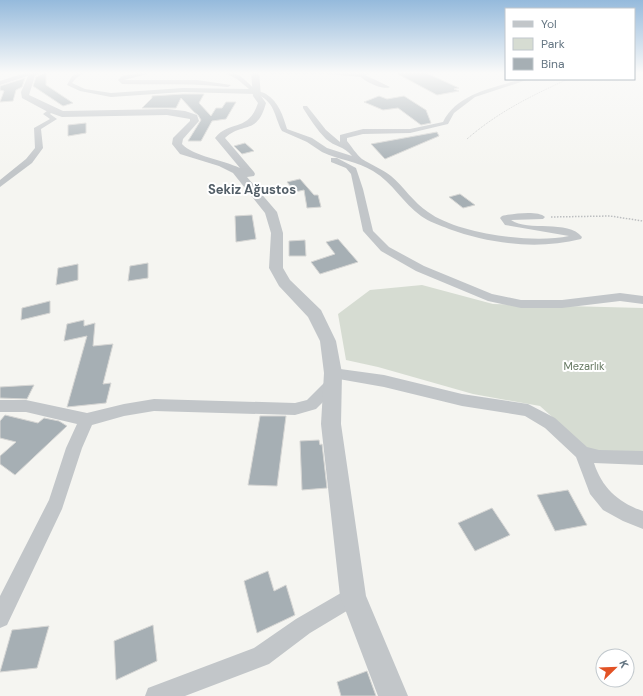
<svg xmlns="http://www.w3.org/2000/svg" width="643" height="696" font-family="'DM Sans',sans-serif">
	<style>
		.green { fill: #d6dcd2 }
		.building { fill: #a6afb4; stroke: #d6d6d4 }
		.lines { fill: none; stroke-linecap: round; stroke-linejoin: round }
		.path-far1 { stroke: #bcbec0; stroke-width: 1; stroke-dasharray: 1 1; stroke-linecap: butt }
		.path { stroke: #bcbec0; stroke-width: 1.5; stroke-dasharray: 1.5 1.5; stroke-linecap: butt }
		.minor { fill: #c2c6c9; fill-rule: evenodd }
		.tertiary { fill: #c2c6c9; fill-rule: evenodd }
		.labels { text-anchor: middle; stroke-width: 4; stroke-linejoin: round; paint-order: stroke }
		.park-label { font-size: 11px; fill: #677a63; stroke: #fff }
		.far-district-label { font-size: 13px; font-weight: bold; fill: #525e67; stroke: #fff }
	</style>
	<rect width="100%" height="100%" fill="#f5f5f1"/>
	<path class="green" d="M422 285 493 304 643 308V451L614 453 588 449 540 406 473 394 378 367 346 360 338 314 370 290Z"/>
	<path class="building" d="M46 72V85L73 103 63 106 33 86 36 77Z
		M394 72H424L459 88 454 89 459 91 437 95Z
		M25 78 22 87 16 90 13 101 0 102 4 91 0 90V86Z
		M183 94H204L199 103 211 116 216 108H222L226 102H236L226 119 212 121 201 141H188L201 120 198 115 194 112 181 98 176 108H142L152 98V96Z
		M379 96 387 99 404 96 426 110 431 123 421 125 398 108 383 110 364 102Z
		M86 123V133L68 136V125Z
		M437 132 439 136 385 159 371 144Z
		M245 143 254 151 242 154 234 146Z
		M300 179 314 195H318L321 207 307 208 304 190 295 192 287 182Z
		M460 194 475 205 463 208 449 197Z
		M252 215 256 239 236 242 235 216Z
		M338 239 358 262 320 274 311 262 335 254 326 242Z
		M305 240 306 256H289V241Z
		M148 263V278L128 281 130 266Z
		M78 264V280L56 285 58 268Z
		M50 301V313L21 320 22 308Z
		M84 320V326L95 323 93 346 113 344 103 384 111 383 106 403 67 407 87 336 64 341 67 324Z
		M34 385 27 399 0 398V387Z
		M5 415 38 423 44 418 59 421 67 426 15 475 0 464V456L16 442 0 438V421Z
		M260 416H286L277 486 248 485Z
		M319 440 320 445 322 444 327 488 302 490 300 441Z
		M568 490 587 525 555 531 537 495Z
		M492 508 510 535 475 551 458 523Z
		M268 571 274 591 286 585 295 615 257 633 244 581Z
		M153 625 157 661 116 680 114 641Z
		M49 626 37 668 0 672 12 630Z
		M367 671 376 696H341L337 682Z"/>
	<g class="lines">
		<path class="path-far1" d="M467 139C498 112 531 96 568 79"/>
		<path class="path" d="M551 217 610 216 643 221"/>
		<path class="minor" d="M80 72H86L76 78 72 83 85 89 111 93 183 88 249 89 237 79 223 72C238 70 245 81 255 89 258 92 263 92 266 94 279 102 283 116 287 129L312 138 327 148 352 156C344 146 335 147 326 139 317 130 310 119 303 108V106H307L326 130 340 142V135L363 129H410L443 122C457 93 494 88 521 79H530L475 97 454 113 448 124 410 133 363 134 347 138V141C351 146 357 155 362 159 372 165 382 169 391 176 404 187 413 202 428 212 458 234 533 244 569 236L505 225 500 218 502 216C511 214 538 210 545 217L543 219 511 220C528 232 568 219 582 237L581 239C537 250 491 244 449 229 440 225 429 222 421 216 403 203 393 183 373 171 357 161 339 160 322 152 317 149 312 145 307 142 299 138 290 135 282 131 274 116 275 101 256 94L183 92 111 97 80 91 67 85 72 76Z
			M146 72 147 74 124 80H197L231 85 228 87C193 83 157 85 122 84L118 80 122 76Z
			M359 74H363L390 87C384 91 360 80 359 74Z
			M51 108 54 110 50 114 57 119 41 129 43 148 32 163 0 187V180L26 159 35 148 34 128 50 119 43 114Z
			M331 158H337L356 168 363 189 373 231 389 247 424 266 492 294 521 300H562L620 293 643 296V304L620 301 562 308H521L488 301 416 271 381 251 363 231 351 174 346 168 331 162Z
			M333 368 384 375 462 394 528 404 555 418 587 447 599 450 643 451V465L594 463C602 488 619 503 643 511V529L623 521 603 510 590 494 576 457 545 428 525 416 462 406 384 387 333 378 328 377 326 373 328 369Z
			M332 378 337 380 339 384 337 388 316 409 295 415 154 411 124 416 92 425 82 448 62 509 7 625 0 628V596L49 500 66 448 77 424 26 412H0V400H26L87 413 124 404 154 399 295 403 307 400 327 380Z
			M353 586 360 589 363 596 360 603 310 633 269 664 185 696H145L148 688 254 648 296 619Z"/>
		<path class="tertiary" d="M28 72H44L35 76 29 95 63 111 167 109 185 111 197 115 199 121 183 139 182 144C193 156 223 160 240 168L215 138C230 119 248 133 258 103L253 96 251 72H259L261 96 266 103C257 136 243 121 225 138L254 172 255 174 254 176 247 177 277 212 283 233V268L290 280 321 310 336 341 342 373 341 424 366 596 408 696H378L340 596 321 424 324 373 320 341 308 317 279 286 269 268 271 233 265 213 233 173 219 166 180 154 172 144 173 138 190 121V119L167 115 62 117 48 112 22 98 21 92 28 76 0 85V81Z
			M268 72 360 73 373 72 361 77 328 74H271Z"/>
	</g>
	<linearGradient id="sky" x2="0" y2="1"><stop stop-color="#95badc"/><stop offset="0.43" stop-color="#fafaf9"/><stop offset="1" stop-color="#fafaf9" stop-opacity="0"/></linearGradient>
	<rect width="643" height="169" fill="url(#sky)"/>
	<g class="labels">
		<g class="park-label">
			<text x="584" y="370">Mezarlık</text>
		</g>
		<g class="far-district-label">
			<text x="252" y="194">Sekiz Ağustos</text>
		</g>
	</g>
	<rect x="505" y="8" width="130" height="72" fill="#ffffff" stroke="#c1c8cd"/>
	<rect x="513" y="21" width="20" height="6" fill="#c2c6c9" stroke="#c1c8cd"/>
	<text x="541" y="28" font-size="12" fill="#647582">Yol</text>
	<rect x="513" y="38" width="20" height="12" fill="#d6dcd2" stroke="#c1c8cd"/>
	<text x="541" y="48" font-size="12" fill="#647582">Park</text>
	<rect x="513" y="58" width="20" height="12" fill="#a6afb4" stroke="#c1c8cd"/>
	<text x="541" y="68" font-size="12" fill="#647582">Bina</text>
	<g transform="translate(615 668) rotate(67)"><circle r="19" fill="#ffffff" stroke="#c1c8cd"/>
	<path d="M0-3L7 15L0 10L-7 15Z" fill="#e25225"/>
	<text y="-6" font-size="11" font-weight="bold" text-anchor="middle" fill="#647582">K</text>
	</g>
</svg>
